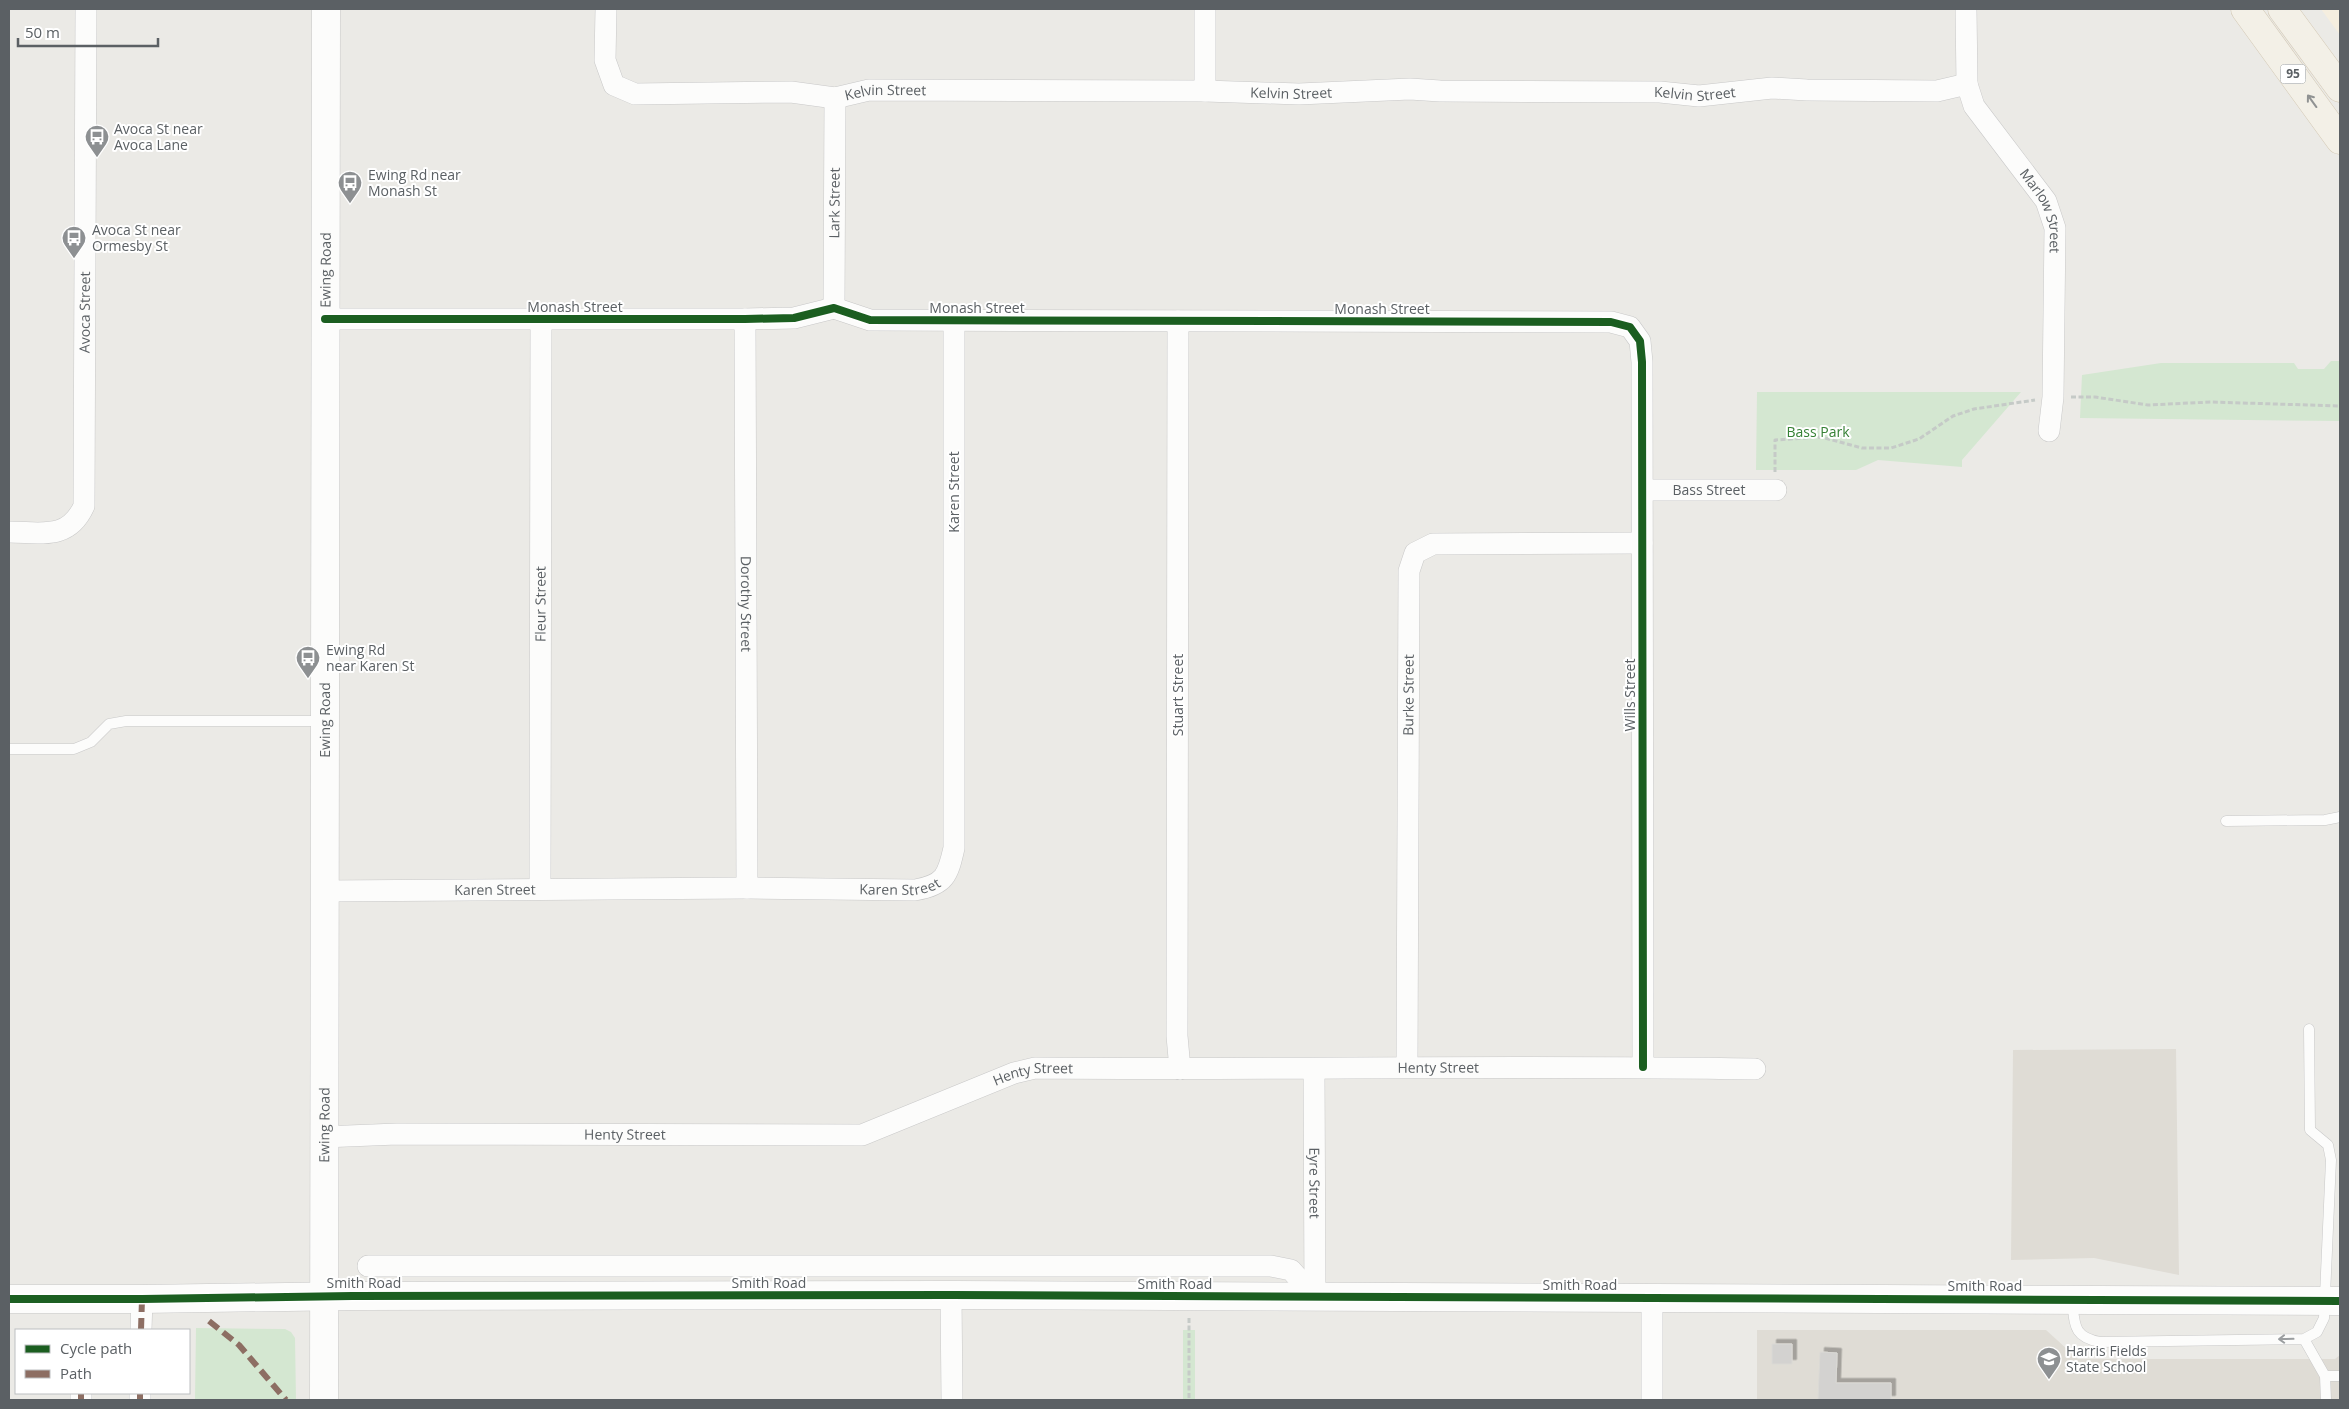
<svg xmlns="http://www.w3.org/2000/svg" width="2349" height="1409" font-family="'Open Sans',sans-serif">
	<style>
		.commercial { fill: #f5eedf }
		.education { fill: #dfdcd5 }
		.green { fill: #d4e7d1 }
		.building { fill: #d3d2d0; stroke: #dad9d5; filter: url(#shadow) }
		.lines { fill: none; stroke-linecap: round; stroke-linejoin: round }
		.lane-casing { stroke: #c8c8c8; stroke-width: 11 }
		.street-casing { stroke: #c8c8c8; stroke-width: 22 }
		.secondary-casing { stroke: #c8c8c8; stroke-width: 29 }
		.primary-casing { stroke: #d3c8b4; stroke-width: 29 }
		.path { stroke: #c5cac7; stroke-width: 3; stroke-dasharray: 5 2.5; stroke-linecap: butt }
		.lane { stroke: #fcfcfb; stroke-width: 10 }
		.street { stroke: #fcfcfb; stroke-width: 21 }
		.secondary { stroke: #fcfcfb; stroke-width: 28 }
		.primary { stroke: #f3f0e7; stroke-width: 28 }
		.quiet { stroke: #8d6e63; stroke-width: 6; stroke-dasharray: 12 6; stroke-linecap: butt }
		.cycleway-casing { stroke: #fff; stroke-width: 11 }
		.cycleway { stroke: #1b5e20; stroke-width: 8 }
		.oneway { stroke: #909292 }
		.oneway2 { stroke: #9b9ea0 }
		.labels { text-anchor: middle; stroke-width: 4; stroke-linejoin: round; paint-order: stroke }
		.shield { fill: #fff; stroke: #8c9092; stroke-width: 1 }
		.shield-label { font-size: 12px; font-weight: bold; fill: #5b6064 }
		.street-label { font-size: 14px; fill: #5b6064; stroke: #fff }
		.poi-label { font-size: 14px; fill: #5b6064; stroke: #fff; text-anchor: start }
		.park-label { font-size: 14px; fill: #368135; stroke: #fff }
	</style>
	<defs>
		<filter id="shadow"><feDropShadow dx="4.5" dy="-4.5" stdDeviation="0" flood-color="#0004"/></filter>
	</defs>
	<rect width="100%" height="100%" fill="#ebeae6"/>
	<path class="commercial" d="M2321 9H2340V35Z"/>
	<path class="education" d="M2176 1049 2179 1275 2094 1258 2011 1260 2013 1050Z
		M1757 1330H2046L2078 1359H2335L2340 1355V1400H1757Z"/>
	<path class="green" d="M2331 361H2340V421L2080 418 2082 375 2161 363H2294L2298 369H2324Z
		M1757 392H2021L1962 460V467L1878 460 1856 470H1756Z
		M196 1328 285 1329 291 1332 295 1338 296 1400H195Z
		M1183 1330H1195V1400H1183Z"/>
	<path class="building" d="M1772 1344H1792V1364H1772Z
		M1820 1352 1837 1353 1836 1383H1891V1400H1818Z"/>
	<g class="lines">
		<defs>
			<path id="lane" d="M9 749H74L91 742 109 724 126 721H323
				M2226 821 2325 820 2340 817
				M2072 1301C2075 1325 2073 1337 2100 1342L2304 1339 2317 1332 2324 1318 2331 1160 2328 1145 2310 1130 2309 1029
				M2304 1339 2325 1376 2326 1400
				M2325 1376H2340"/>
			<g id="street">
				<path id="s1" d="M606 9 605 60 614 85 635 94 791 92 835 98 869 90 1205 91 1299 94 1410 89 1440 91 1660 92 1699 96 1772 88 1807 90 1937 91 1967 84"/>
				<path d="M1205 9V91"/>
				<path id="s2" d="M1966 9 1967 84 1974 106 2046 201 2055 228 2053 397 2049 431"/>
				<path id="s3" d="M834 308 835 98"/>
				<path d="M325 319H745L794 318 834 308 870 320 1611 322 1630 327 1640 341 1642 362 1643 1067"/>
				<path id="s4" d="M745 319 747 888"/>
				<path d="M1178 321 1177 1036 1180 1069"/>
				<path id="s5" d="M1643 490H1776"/>
				<path id="s6" d="M9 532C41 532 68 541 84 506L86 9"/>
				<path id="s7" d="M540 889 541 319"/>
				<path id="s8" d="M324 891 747 888 915 890C945 885 948 875 954 848V320"/>
				<path id="s9" d="M1407 1066 1409 571 1415 553 1433 544 1642 543"/>
				<path id="s10" d="M1314 1069 1315 1297"/>
				<path id="s11" d="M323 1137 397 1134 862 1135 1014 1073 1035 1068C1275 1070 1515 1065 1755 1069"/>
				<path d="M368 1266H1271L1291 1270 1315 1297"/>
				<path d="M951 1295 952 1400"/>
				<path d="M141 1330 142 1299"/>
				<path d="M81 1400V1393"/>
				<path d="M140 1400V1393"/>
				<path d="M1652 1400V1297"/>
			</g>
			<g id="secondary">
				<path d="M9 1299H142L352 1296 951 1295 2340 1301"/>
				<path id="s12" d="M324 1400 326 9"/>
			</g>
			<path id="primary" d="M2245 9 2340 140
				M2282 9 2340 88"/>
		</defs>
		<use href="#lane" class="lane-casing"/>
		<use href="#street" class="street-casing"/>
		<use href="#secondary" class="secondary-casing"/>
		<use href="#primary" class="primary-casing"/>
		<path class="path" d="M2071 397H2095L2148 405 2211 402 2340 406
			M1775 472V440L1821 437 1862 448H1891L1919 439 1953 416 1974 409 2035 400
			M1189 1318V1400"/>
		<use href="#lane" class="lane"/>
		<use href="#street" class="street"/>
		<use href="#secondary" class="secondary"/>
		<use href="#primary" class="primary"/>
		<path class="quiet" d="M209 1321 239 1345 286 1400
			M141 1330 142 1299
			M81 1400V1393
			M140 1400V1393"/>
		<defs>
			<path id="cycleway" d="M325 319H745L794 318 834 308 870 320 1611 322 1630 327 1640 341 1642 362 1643 1067
				M9 1299H142L352 1296 951 1295 2340 1301"/>
		</defs>
		<use href="#cycleway" class="cycleway-casing"/>
		<use href="#cycleway" class="cycleway"/>
	</g>
	<defs><path id="oneway-shaft" d="M-6 0H5M1.5-3L5.5 0L1.5 3" fill="none" stroke-width="1.6" stroke-linecap="round" stroke-linejoin="round" transform="scale(1.25)"/></defs>
	<use class="oneway" href="#oneway-shaft" transform="translate(2312 101) rotate(-126)"/>
	<use class="oneway2" href="#oneway-shaft" transform="translate(2286 1339) rotate(179)"/>
	<defs>
		<symbol id="bus-pin" viewBox="-11 -11 22 30"><path d="M0 17L-7.5 6A9.5 9.5 0 1 1 7.5 6Z" fill="#8d9092" stroke="#fff"/><path d="M-5-6H5V4H4V6H2V4H-2V6H-4V4H-5ZM-3.5-4V0h7V-4ZM-3.5 1.2v1.5H-2V1.2ZM2 1.2v1.5H3.5V1.2Z" fill="#fff"/></symbol>
		<symbol id="school-pin" viewBox="-11 -11 22 30"><path d="M0 17L-7.5 6A9.5 9.5 0 1 1 7.5 6Z" fill="#8d9092" stroke="#fff"/><path d="M0-5L7-2L0 1L-7-2ZM-4 1L0 2.5L4 1V4Q0 6-4 4Z" fill="#fff"/></symbol>
	</defs>
	<g fill-rule="evenodd">
		<use href="#bus-pin" x="83" y="123" width="28" height="38"/>
		<use href="#bus-pin" x="336" y="169" width="28" height="38"/>
		<use href="#bus-pin" x="60" y="224" width="28" height="38"/>
		<use href="#bus-pin" x="294" y="644" width="28" height="38"/>
		<use href="#school-pin" x="2035" y="1345" width="28" height="38"/>
	</g>
	<g class="labels">
		<rect class="shield" x="2280.5" y="64.5" width="25" height="19" rx="4"/>
		<g class="shield-label">
			<text x="2293" y="78">95</text>
		</g>
		<g class="street-label">
			<text dy="5" stroke="none"><textPath href="#s1" startOffset="1162">Kelvin Street</textPath></text>
			<text dy="5" stroke="none"><textPath href="#s1" startOffset="758">Kelvin Street</textPath></text>
			<text dy="5" stroke="none"><textPath href="#s1" startOffset="352">Kelvin Street</textPath></text>
			<text dy="5" stroke="none"><textPath href="#s3" startOffset="105">Lark Street</textPath></text>
			<text dy="5" stroke="none"><textPath href="#s2" startOffset="225">Marlow Street</textPath></text>
			<text dy="5" stroke="none"><textPath href="#s12" startOffset="1130">Ewing Road</textPath></text>
			<text x="575" y="312">Monash Street</text>
			<text x="977" y="313">Monash Street</text>
			<text x="1382" y="314">Monash Street</text>
			<text dy="5" stroke="none"><textPath href="#s6" startOffset="280">Avoca Street</textPath></text>
			<text dy="5" stroke="none"><textPath href="#s5" startOffset="66">Bass Street</textPath></text>
			<text transform="translate(954 492) rotate(-90)" y="5">Karen Street</text>
			<text dy="5" stroke="none"><textPath href="#s7" startOffset="285">Fleur Street</textPath></text>
			<text dy="5" stroke="none"><textPath href="#s4" startOffset="285">Dorothy Street</textPath></text>
			<text transform="translate(1178 695) rotate(-90)" y="5">Stuart Street</text>
			<text dy="5" stroke="none"><textPath href="#s9" startOffset="371">Burke Street</textPath></text>
			<text transform="translate(1630 695) rotate(-90)" y="5">Wills Street</text>
			<text dy="5" stroke="none"><textPath href="#s12" startOffset="680">Ewing Road</textPath></text>
			<text dy="5" stroke="none"><textPath href="#s8" startOffset="576">Karen Street</textPath></text>
			<text dy="5" stroke="none"><textPath href="#s8" startOffset="171">Karen Street</textPath></text>
			<text dy="5" stroke="none"><textPath href="#s11" startOffset="1128">Henty Street</textPath></text>
			<text dy="5" stroke="none"><textPath href="#s11" startOffset="722">Henty Street</textPath></text>
			<text dy="5" stroke="none"><textPath href="#s12" startOffset="275">Ewing Road</textPath></text>
			<text dy="5" stroke="none"><textPath href="#s11" startOffset="302">Henty Street</textPath></text>
			<text dy="5" stroke="none"><textPath href="#s10" startOffset="114">Eyre Street</textPath></text>
			<text x="364" y="1288">Smith Road</text>
			<text x="769" y="1288">Smith Road</text>
			<text x="1175" y="1289">Smith Road</text>
			<text x="1580" y="1290">Smith Road</text>
			<text x="1985" y="1291">Smith Road</text>
		</g>
		<g class="poi-label">
			<text x="114" y="134">Avoca St near<tspan x="114" dy="16">Avoca Lane</tspan></text>
			<text x="368" y="180">Ewing Rd near<tspan x="368" dy="16">Monash St</tspan></text>
			<text x="92" y="235">Avoca St near<tspan x="92" dy="16">Ormesby St</tspan></text>
			<text x="326" y="655">Ewing Rd<tspan x="326" dy="16">near Karen St</tspan></text>
			<text x="2066" y="1356">Harris Fields<tspan x="2066" dy="16">State School</tspan></text>
		</g>
		<g class="park-label">
			<text x="1818" y="437">Bass Park</text>
		</g>
	</g>
	<rect width="2349" height="1409" fill="none" stroke="#5b6064" stroke-width="20"/>
	<rect x="15" y="1329" width="175" height="65" fill="#ffffff" stroke="#bdbfc1"/>
	<rect x="25" y="1345" width="25" height="8" fill="#1b5e20" stroke="#bdbfc1"/>
	<text x="60" y="1354" font-size="15" fill="#5b6064">Cycle path</text>
	<rect x="25" y="1370" width="25" height="8" fill="#8d6e63" stroke="#bdbfc1"/>
	<text x="60" y="1379" font-size="15" fill="#5b6064">Path</text>
	<path d="M18 38v8h140v-8" fill="none" stroke="#5b6064" stroke-width="2.5"/>
	<text x="25" y="38" font-size="15" fill="#5b6064" stroke="#ffffff" stroke-width="4" paint-order="stroke">50 m</text>
</svg>
